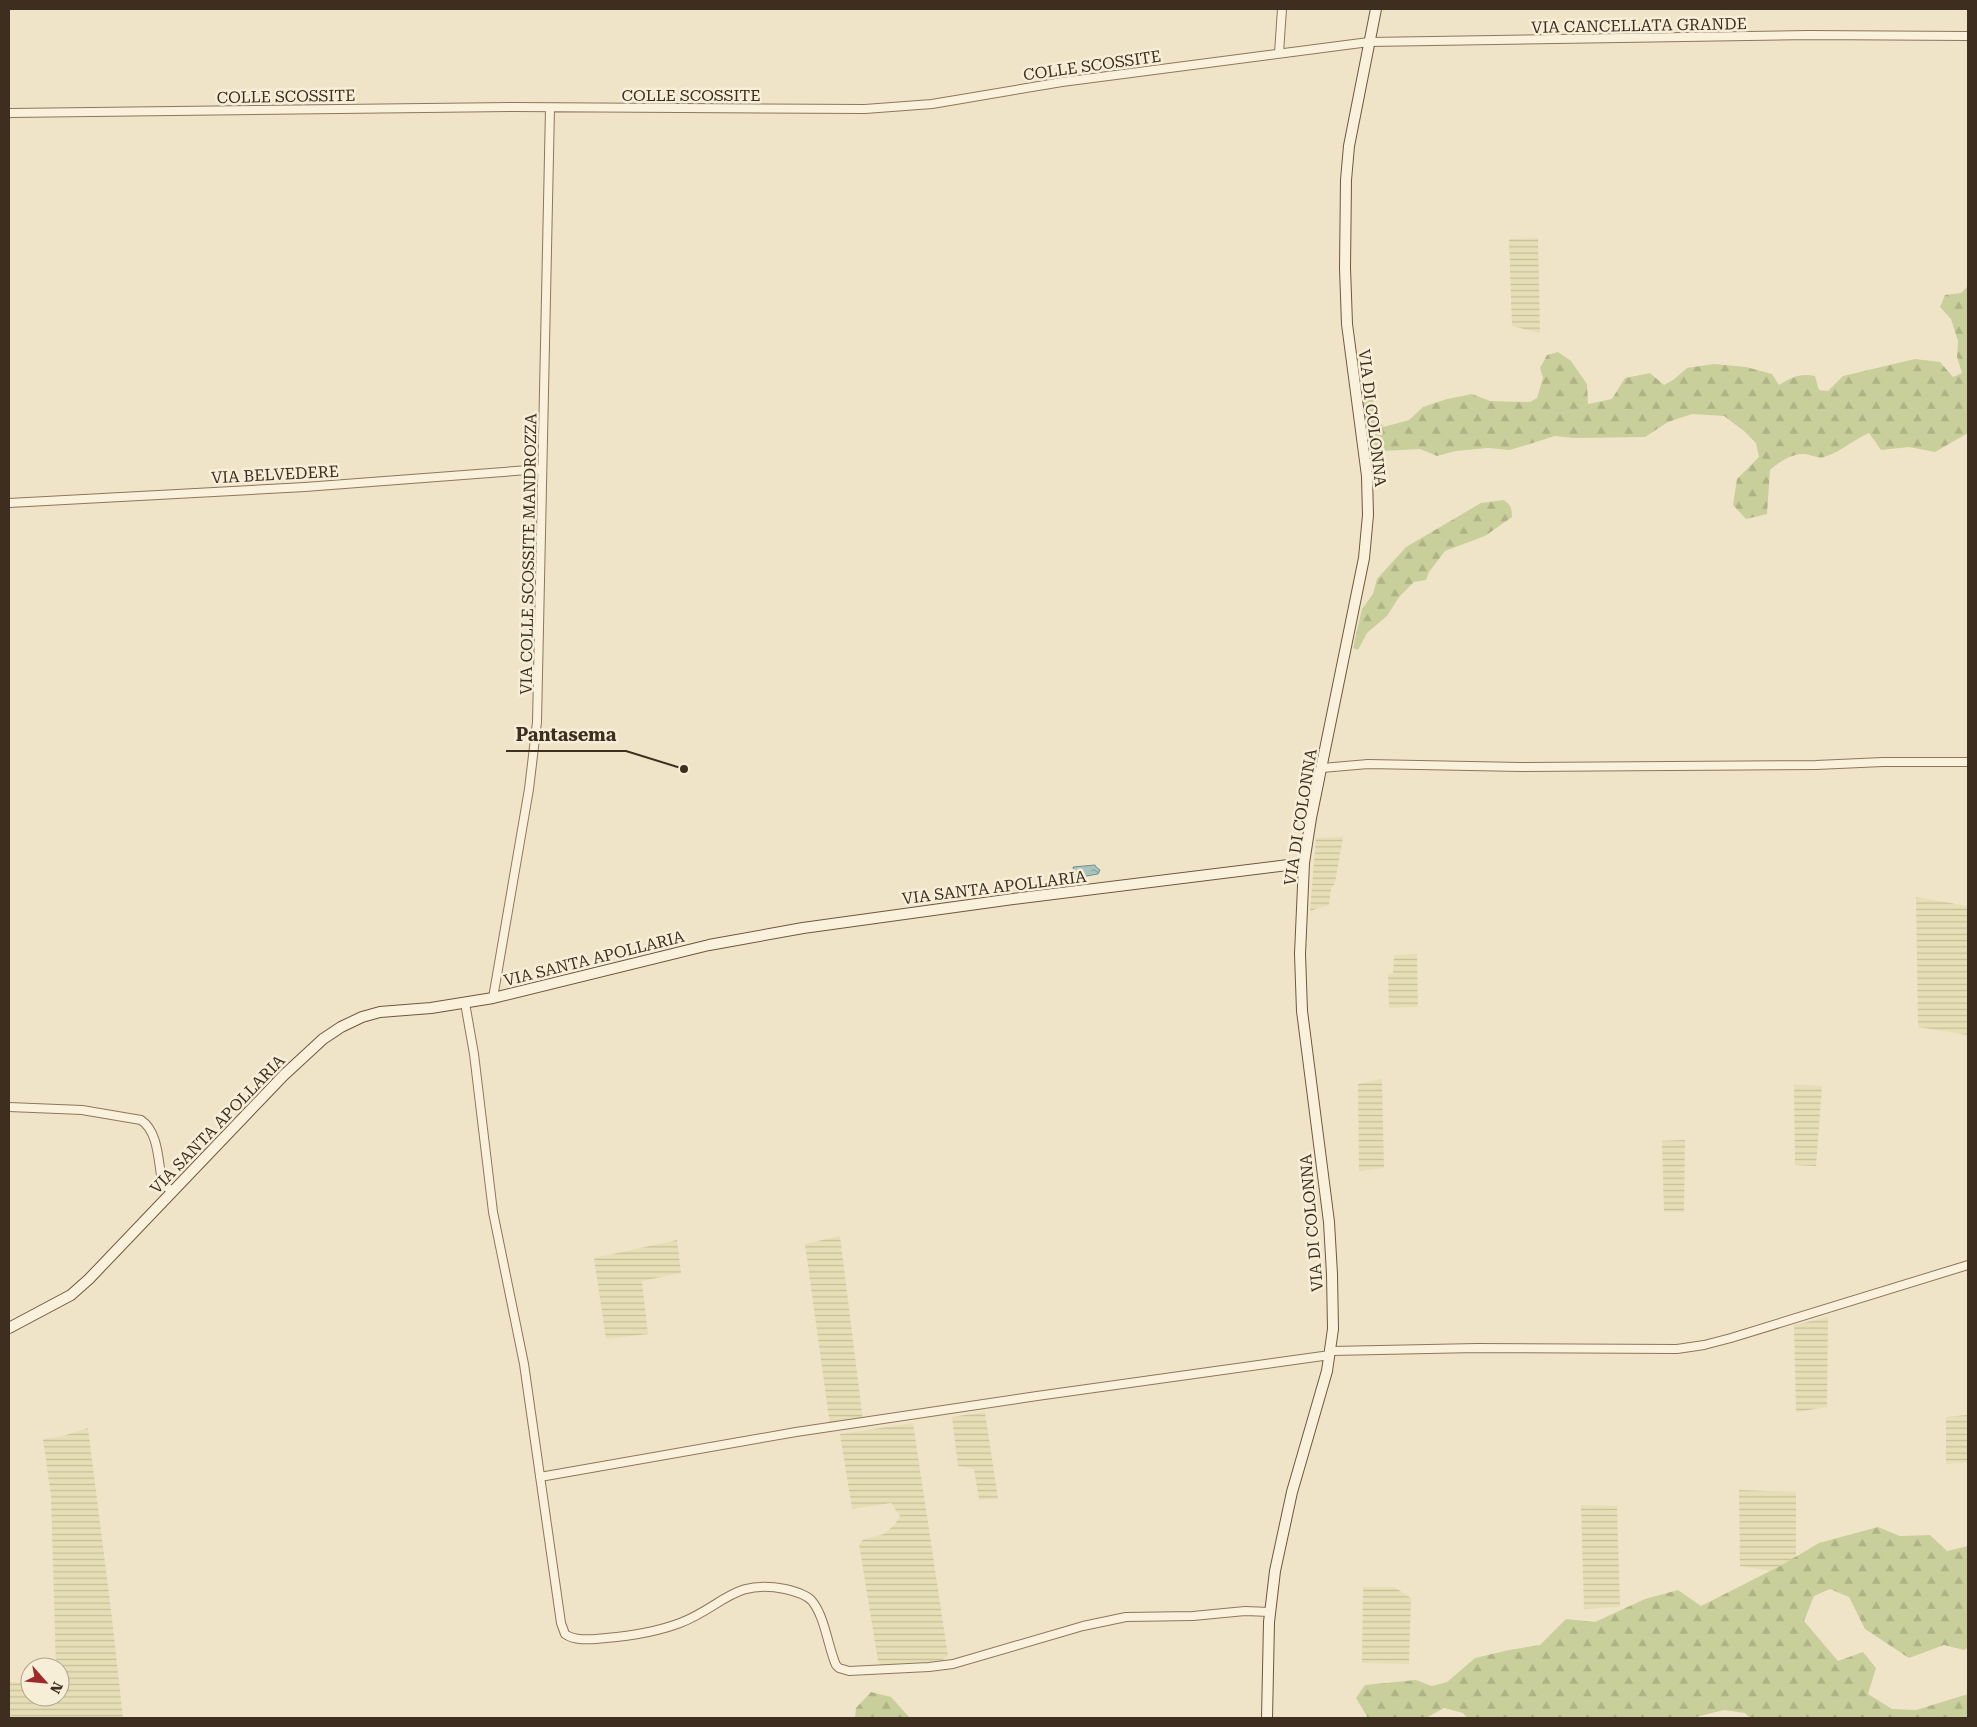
<svg xmlns="http://www.w3.org/2000/svg" width="1977" height="1727" font-family="'Roboto Serif',serif">
	<style>
		.farmland { fill: url(#farmland-rules) }
		.forest { fill: url(#forest-firs) }
		.water { fill: url(#water-ripples); stroke: #6f938a }
		.lines { fill: none; stroke-linecap: round; stroke-linejoin: round }
		.street-casing { stroke: #8d765c; stroke-width: 10 }
		.secondary-casing { stroke: #6f573f; stroke-width: 12 }
		.street { stroke: #faf1dc; stroke-width: 8 }
		.secondary { stroke: #faf1dc; stroke-width: 10 }
		.labels { text-anchor: middle; stroke-width: 5; stroke-linejoin: round; paint-order: stroke }
		.street-label { font-size: 16px; fill: #3d2e20; stroke: #f7eed8 }
		.leader { fill: none; stroke: #3d2e20; stroke-width: 2 }
		.callout-dot { fill: #3d2e20; stroke: #f7eed8; stroke-width: 2 }
		.callout-label { font-size: 18px; text-anchor: middle; font-weight: bold; fill: #3d2e20; stroke: #f7eed8; stroke-width: 5; stroke-linejoin: round; paint-order: stroke }
	</style>
	<defs>
		<pattern id="farmland-rules" width="6" height="5" patternUnits="userSpaceOnUse" patternTransform="scale(1.25)"><rect width="6" height="5" fill="#e6deb5"/><path d="M0 2.5h6" fill="none" stroke="#c6bf9b"/></pattern>
		<pattern id="forest-firs" width="22" height="20" patternUnits="userSpaceOnUse" patternTransform="scale(1.25)"><rect width="22" height="20" fill="#c9cf9b"/><path d="M5 1l3.5 6h-7zM16 11l3.5 6h-7z" fill="#aeb285"/></pattern>
		<pattern id="water-ripples" width="26" height="14" patternUnits="userSpaceOnUse" patternTransform="scale(1.25)"><rect width="26" height="14" fill="#a9c4bc"/><path d="M2 4q2-2 4 0t4 0M15 11q2-2 4 0t4 0" fill="none" stroke="#8ba098"/></pattern>
	</defs>
	<rect width="100%" height="100%" fill="#f0e4c8"/>
	<path class="farmland" d="M1538 238 1540 333 1512 326 1509 239Z
		M1343 837 1335 883 1331 888 1329 905 1310 911 1316 838Z
		M1916 897 1967 906 1968 1035 1918 1027Z
		M1417 954 1418 1007 1389 1008 1388 974 1393 973 1394 955Z
		M1382 1079 1384 1168 1359 1171 1358 1084Z
		M1794 1085 1822 1086 1816 1166 1795 1165Z
		M1685 1140 1684 1212H1664L1662 1141Z
		M840 1236 863 1421 830 1425 805 1244Z
		M677 1240 681 1273 642 1281 648 1334 606 1339 594 1258Z
		M1828 1317 1827 1407 1796 1412 1794 1325Z
		M985 1412 998 1499 979 1500 974 1469 958 1466 952 1417Z
		M1968 1415V1462L1946 1464V1417Z
		M913 1423 948 1656 940 1662 881 1666 878 1661 859 1544 864 1539 884 1534 895 1524 900 1516 891 1503 852 1509 840 1434Z
		M88 1428 111 1610 123 1718H9V1682L30 1683V1697H60V1667H56L51 1496 43 1439 60 1437Z
		M1739 1490 1796 1492V1557L1771 1571 1740 1566Z
		M1581 1505 1617 1506 1620 1607 1584 1609Z
		M1363 1587H1394L1411 1598 1409 1664 1362 1663Z"/>
	<path class="forest" d="M1968 286V433L1935 452 1909 447 1881 450 1869 433C1853 440 1841 452 1824 457 1818 459 1812 455 1805 454 1792 453 1779 462 1770 470L1767 514 1746 519 1733 505 1737 479 1759 457 1756 443 1744 431 1724 416 1692 414 1668 422 1645 437 1574 438 1555 436 1510 450 1488 448 1456 451 1437 456 1420 449 1383 451 1377 463 1369 461 1359 389 1370 391 1383 427 1409 420 1423 407 1447 399 1472 394 1490 401 1530 402 1537 398 1543 378 1540 368 1547 355 1558 352 1571 361 1587 384 1588 404 1612 399 1625 378 1650 373 1664 385 1673 380 1687 368 1714 364 1746 367 1772 374 1779 385C1792 377 1800 373 1815 376L1819 390 1828 391 1843 376 1915 359 1940 362 1953 377 1962 373 1957 357 1958 341 1951 319 1940 307 1945 295 1961 293Z
		M1504 500C1511 505 1512 509 1512 517L1485 536 1445 551 1429 572 1426 580 1414 582 1399 597 1387 616 1367 633 1358 650 1353 648 1362 609 1373 594 1377 579 1406 547 1481 503Z
		M1878 1527 1900 1536 1930 1535 1947 1551 1968 1546V1648L1964 1650 1944 1645 1909 1658 1865 1629 1849 1597 1830 1589 1814 1596 1804 1621 1838 1661 1863 1652 1876 1668 1868 1694 1892 1709 1916 1710 1968 1694V1718H1750L1745 1713 1724 1710 1692 1718H1467L1463 1713 1444 1708 1426 1718H1368L1356 1698 1365 1685 1416 1680 1432 1686 1447 1682 1475 1658 1509 1650 1540 1645 1566 1619 1595 1622 1645 1599 1678 1590 1701 1606 1780 1566 1819 1543Z
		M871 1692 891 1697 910 1718H855L856 1708Z"/>
	<path class="water" d="M1095 865 1096 867 1100 870 1098 874 1075 878 1073 867Z"/>
	<g class="lines">
		<defs>
			<path id="street" d="M1279 53 1282 9
				M9 113 513 107 865 109 932 104 1062 82 1369 42 1808 35 1968 36
				M9 503 305 487 542 469
				M1322 768 1368 764 1521 767 1816 765 1883 762H1968
				M493 998 529 789 537 722 550 108
				M465 1003 474 1054 493 1212 524 1364 561 1623 565 1634C576 1642 593 1639 606 1638 631 1636 656 1632 680 1623 722 1607 734 1578 785 1589 794 1591 806 1594 812 1601 825 1617 828 1647 836 1665L839 1668 849 1671 929 1667 953 1664 1083 1626 1126 1617 1193 1616 1245 1611 1270 1612
				M9 1107 82 1110 141 1120C159 1132 158 1162 162 1181L166 1187 173 1191
				M1331 1351 1477 1348 1677 1349 1704 1345 1731 1338 1968 1265
				M540 1477 796 1432 1037 1396 1330 1355"/>
			<path id="secondary" d="M9 1328 71 1295 89 1279 284 1075 323 1039 341 1027 362 1017 380 1012 431 1008 493 998 709 945 803 928 1013 899 1304 863
				M1267 1718 1269 1622 1275 1571 1292 1492 1327 1371 1333 1329 1332 1274 1329 1222 1302 1011 1300 954 1304 863 1311 818 1364 558 1368 515 1367 476 1347 324 1345 268 1346 180 1349 146 1376 9"/>
		</defs>
		<use href="#street" class="street-casing"/>
		<use href="#secondary" class="secondary-casing"/>
		<use href="#street" class="street"/>
		<use href="#secondary" class="secondary"/>
	</g>
	<g class="labels">
		<g class="street-label">
			<text transform="translate(1639 25) rotate(-1)" y="6">VIA CANCELLATA GRANDE</text>
			<text transform="translate(1092 65) rotate(-8)" y="6">COLLE SCOSSITE</text>
			<text x="691" y="101">COLLE SCOSSITE</text>
			<text transform="translate(286 96) rotate(-1)" y="6">COLLE SCOSSITE</text>
			<text transform="translate(1373 418) rotate(83)" y="6">VIA DI COLONNA</text>
			<text transform="translate(275 474) rotate(-3)" y="6">VIA BELVEDERE</text>
			<text transform="translate(528 554) rotate(-89)" y="6">VIA COLLE SCOSSITE MANDROZZA</text>
			<text transform="translate(1300 817) rotate(-81)" y="6">VIA DI COLONNA</text>
			<text transform="translate(994 887) rotate(-7)" y="6">VIA SANTA APOLLARIA</text>
			<text transform="translate(594 958) rotate(-14)" y="6">VIA SANTA APOLLARIA</text>
			<text transform="translate(217 1124) rotate(-46)" y="6">VIA SANTA APOLLARIA</text>
			<text transform="translate(1311 1223) rotate(-95)" y="6">VIA DI COLONNA</text>
		</g>
	</g>
	<path class="leader" d="M684 769L626 751H506"/>
	<circle class="callout-dot" cx="684" cy="769" r="5"/>
	<g class="callout-label">
		<text x="566" y="741">Pantasema</text>
	</g>
	<rect width="1977" height="1727" fill="none" stroke="#3d2e20" stroke-width="20"/>
	<g transform="translate(45 1682) rotate(117)"><circle r="24" fill="#f7eed8" stroke="#ada18e"/>
	<path d="M0-4L9 19L0 12L-9 19Z" fill="#9e2a2b"/>
	<text y="-8" font-size="14" font-weight="bold" text-anchor="middle" fill="#3d2e20">N</text>
	</g>
</svg>
